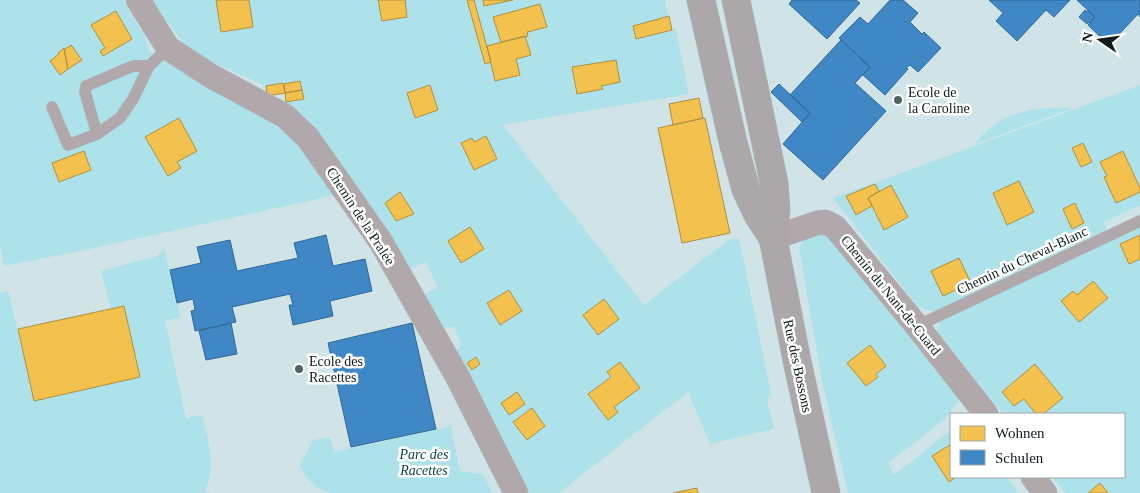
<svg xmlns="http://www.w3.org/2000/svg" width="1140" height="493" font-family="'Times New Roman',serif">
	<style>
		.green { fill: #aee2ea }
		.homes { fill: #f2c14e; stroke: #ae9040 }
		.schools { fill: #3f88c5; stroke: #306893 }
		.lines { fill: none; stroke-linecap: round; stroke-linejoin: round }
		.lane-casing { stroke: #afbec1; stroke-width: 12 }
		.street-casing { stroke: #afbec1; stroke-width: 25 }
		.secondary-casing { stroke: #afbec1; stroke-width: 29 }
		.lane { stroke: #b1a8ab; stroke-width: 11 }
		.street { stroke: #b1a8ab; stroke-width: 24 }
		.secondary { stroke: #aca8aa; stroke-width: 28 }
		.poi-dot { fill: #526265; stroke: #fff; stroke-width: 2 }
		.labels { text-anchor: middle; stroke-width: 5; stroke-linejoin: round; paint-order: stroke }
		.poi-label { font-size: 14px; fill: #0e1c1e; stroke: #fff; text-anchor: start }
		.street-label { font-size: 14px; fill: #0e1c1e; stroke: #fff }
		.park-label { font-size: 14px; font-style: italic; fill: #104248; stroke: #fff }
	</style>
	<rect width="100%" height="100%" fill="#d0e4e8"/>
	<path class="green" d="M0 0H123L145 37 150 52C186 71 223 89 257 111 290 133 316 163 341 194L85 250 4 266 0 247Z
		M151 0H666L665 2 672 29H676L689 94 503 125 644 305 728 240 739 238 771 393 767 399 774 429 710 444 688 392 559 493H526L455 354 461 344 454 327 440 328 423 295 438 288 426 262 408 270 288 109 285 93 267 96 265 86 190 52Z
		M1140 85V207L1138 206 1104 222 1108 232 935 312 918 307 833 198Z
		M1078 106 973 145C979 139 985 131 992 126 1014 109 1046 107 1072 108Z
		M1140 227V493H1065L1052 477H1124V414H1003L937 331 941 321Z
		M812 235H825L835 240 960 399 945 419 888 463 894 475 951 430V477H1006L1019 493H848L822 381 799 248 803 239Z
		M164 248 181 317 165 321 186 418 202 415C208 442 217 463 205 491L211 493H0V293L8 291 9 294 34 401 139 377 124 306 111 308 101 271 157 256Z
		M451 426 460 471 483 474 493 493H330L317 488 305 476 300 465 313 440 330 437 334 452Z"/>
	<path class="homes" d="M216 0H249L253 27 221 32Z
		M378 0H405L407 17 382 21Z
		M467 0H474L491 62 485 64Z
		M483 0H513L484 6Z
		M540 4 547 27 527 32 528 36 501 42 493 17Z
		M116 11 132 39 103 56 100 51 105 48 91 25Z
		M669 16 672 30 636 39 633 26Z
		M525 36 531 55 516 59 520 75 495 81 487 46Z
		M71 45 82 60 68 69 64 50Z
		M64 48 68 69 60 75 50 61 59 54 58 53Z
		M616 60 620 82 601 86 603 89 577 94 572 67Z
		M300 81 302 90 285 93 284 84Z
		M283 83 285 93 267 96 266 86Z
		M430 85 438 110 415 118 407 93Z
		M302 90 304 99 286 102 285 93Z
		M699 98 703 118 673 125 669 104Z
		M179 118 197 151 177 162 181 168 168 176 145 137Z
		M705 118 730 233 682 243 658 128Z
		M486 136 497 159 474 170 461 143 472 138 474 142Z
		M1083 143 1092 162 1081 167 1072 148Z
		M84 151 91 170 59 182 52 163Z
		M1123 151 1140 188V192L1116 203 1104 177 1107 176 1100 162Z
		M1019 181 1034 212 1007 225 993 193Z
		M875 184 879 191 868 198 872 206 856 215 846 196Z
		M891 185 908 217 884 230 868 198Z
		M400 192 414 214 396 221 385 203Z
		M1075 203 1084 223 1072 229 1063 209Z
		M470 227 484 249 461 263 448 241Z
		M1140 235V259L1129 264 1120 244Z
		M959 258 971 283 943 296 931 271Z
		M1093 281 1108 298 1079 322 1061 301 1073 291 1077 295Z
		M509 290 522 311 500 325 487 303Z
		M604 299 619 319 598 335 583 315Z
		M124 306 140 377 34 401 18 329Z
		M870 345 886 366 876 374 878 377 866 386 847 363Z
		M476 357 480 364 472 370 467 363Z
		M620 362 640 388 614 407 618 412 608 420 588 394 611 377 607 372Z
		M1035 364 1063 398 1043 414H1036L1024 399 1014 406 1002 392Z
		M517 392 525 404 509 415 501 403Z
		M532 408 545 426 527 440 513 422Z
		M951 444V477H956L949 482 932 456Z
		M1100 483 1108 493H1088Z
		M697 488 698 493H673Z"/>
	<path class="schools" d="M792 0H856L860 3 827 39 789 4Z
		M890 0H903L918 13 910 22 922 34 924 32 941 48 918 72 910 65 906 68 908 69 885 95 863 75 870 67 839 38 860 17 868 24Z
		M989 0H1070L1054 17 1046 10 1017 41 996 21 1003 13Z
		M1077 0H1140V17L1138 14 1109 45 1088 25 1095 17Z
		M1085 10 1086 12 1088 10 1095 17 1089 23 1088 22 1087 24 1079 17Z
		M841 40 870 67 855 83 886 111 823 180 783 144 810 113 790 95Z
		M779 84 810 113 802 122 771 92Z
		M326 235 333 266 365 259 372 291 330 301 333 316 293 325 289 305H293L290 294 232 307 236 322 195 331 191 311 195 310 193 299 177 303 170 270 201 263 197 247 230 240 237 271 298 258 294 243Z
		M231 323 237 354 206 360 199 331Z
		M412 323 436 429 351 447 328 343Z"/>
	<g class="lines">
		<defs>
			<path id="lane" d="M52 107 68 145 97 134 120 118 133 99 149 66 168 48
				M97 134 85 92 86 86 133 66H149
				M917 326 1140 221"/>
			<path id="street" d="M138 0 168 48 211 76 285 116 308 138 381 242 457 376 516 493
				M773 238 817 223 825 222 835 227 917 326 986 414
				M1033 477 1045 493"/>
			<path id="secondary" d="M701 0 733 142 746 190 758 215 773 238
				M736 0 774 183 776 210 773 238 797 361 826 493"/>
		</defs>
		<use href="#lane" class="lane-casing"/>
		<use href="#street" class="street-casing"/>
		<use href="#secondary" class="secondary-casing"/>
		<use href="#lane" class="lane"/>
		<use href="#street" class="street"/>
		<use href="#secondary" class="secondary"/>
	</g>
	<g class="poi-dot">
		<circle cx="898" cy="100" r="5"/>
		<circle cx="299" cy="369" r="5"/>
	</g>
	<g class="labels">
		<g class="poi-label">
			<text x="908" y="97">Ecole de<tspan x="908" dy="16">la Caroline</tspan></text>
			<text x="309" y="366">Ecole des<tspan x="309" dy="16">Racettes</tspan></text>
		</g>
		<g class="street-label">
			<text transform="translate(361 216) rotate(57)" y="5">Chemin de la Pralée</text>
			<text transform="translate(1022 260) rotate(-25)" y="5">Chemin du Cheval-Blanc</text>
			<text transform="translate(891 295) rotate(51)" y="5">Chemin du Nant-de-Cuard</text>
			<text transform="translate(798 366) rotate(78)" y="5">Rue des Bossons</text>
		</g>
		<g class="park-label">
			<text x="424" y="459">Parc des<tspan x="424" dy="16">Racettes</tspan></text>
		</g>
	</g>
	<rect x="950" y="413" width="175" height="65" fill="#ffffff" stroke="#9fa4a5"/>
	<rect x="960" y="426" width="25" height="15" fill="#f2c14e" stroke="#9fa4a5"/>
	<text x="995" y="438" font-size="15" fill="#0e1c1e">Wohnen</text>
	<rect x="960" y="450" width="25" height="15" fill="#3f88c5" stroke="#9fa4a5"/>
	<text x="995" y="463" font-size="15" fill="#0e1c1e">Schulen</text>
	<g transform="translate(1100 40) rotate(283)" stroke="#ffffff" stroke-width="4" paint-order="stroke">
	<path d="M0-4L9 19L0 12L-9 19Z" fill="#0e1c1e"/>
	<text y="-8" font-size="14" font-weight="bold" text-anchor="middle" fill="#0e1c1e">N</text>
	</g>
</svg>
